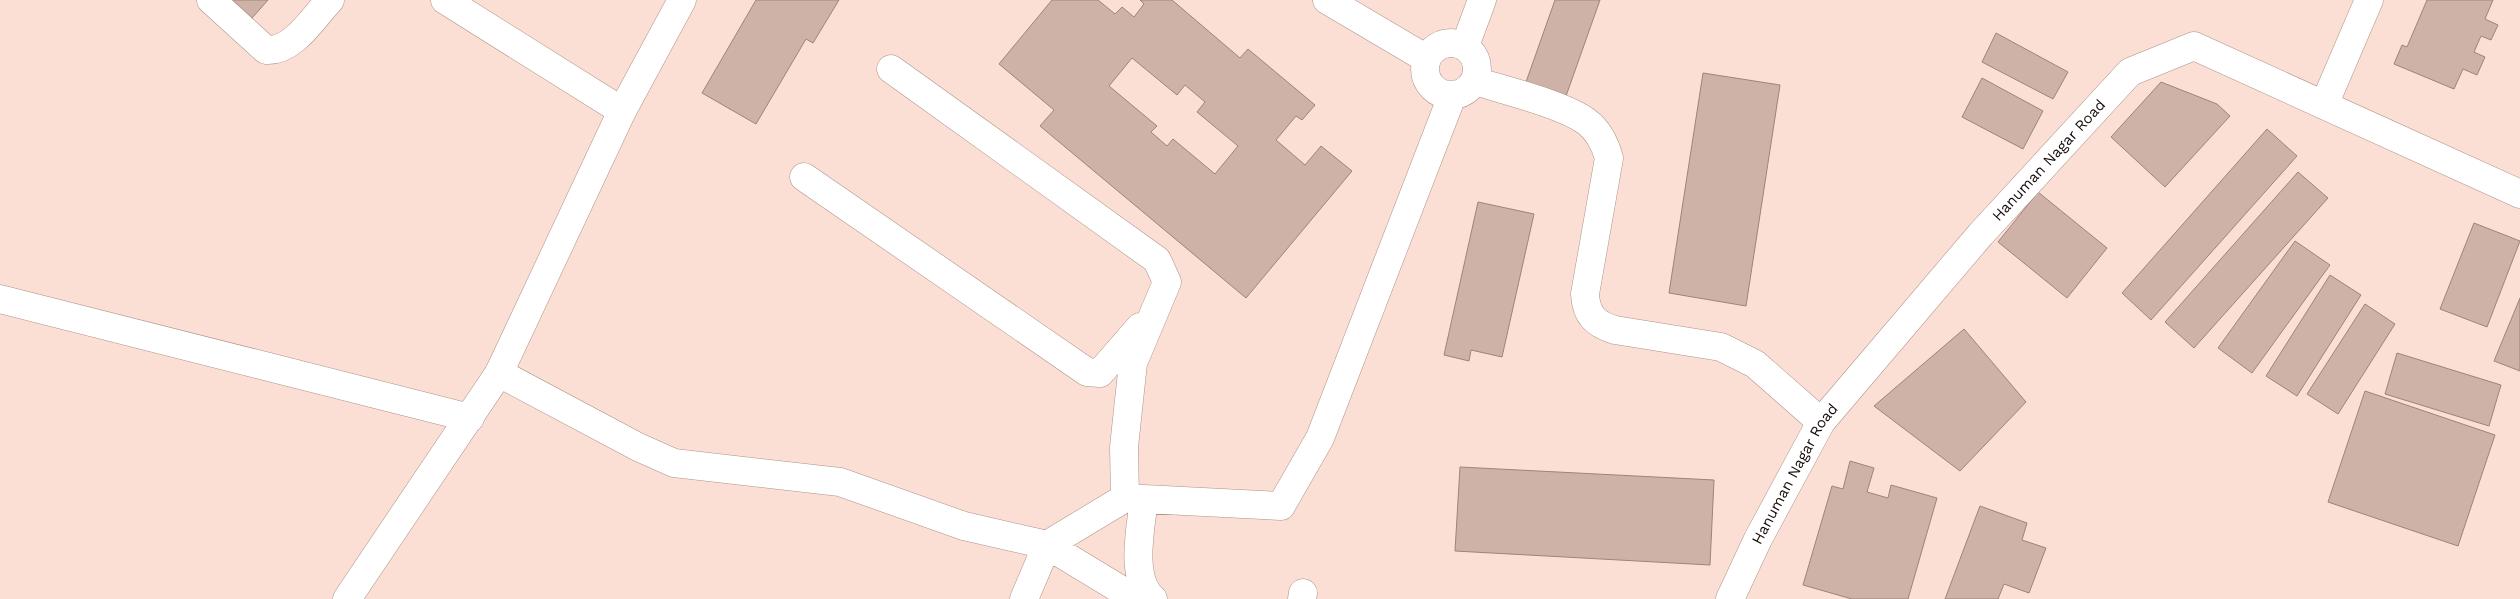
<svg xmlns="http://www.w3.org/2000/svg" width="2520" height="599" font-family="'Work Sans',sans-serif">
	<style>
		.building { fill: #ceb2a7; stroke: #9d8379; fill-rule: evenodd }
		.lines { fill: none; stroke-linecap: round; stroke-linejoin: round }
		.minor-casing { stroke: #ad9287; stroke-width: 29 }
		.tertiary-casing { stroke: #ad9287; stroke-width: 29 }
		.minor { stroke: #fff; stroke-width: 28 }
		.tertiary { stroke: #fff; stroke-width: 28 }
		.labels { text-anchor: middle; stroke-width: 4; stroke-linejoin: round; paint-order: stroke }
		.street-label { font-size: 15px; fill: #150c08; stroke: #fcdfd4 }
	</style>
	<rect width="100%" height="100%" fill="#fcdfd4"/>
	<path class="building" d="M232 0H268L252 18Z
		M756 0H839L813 43 806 39 756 124 702 93Z
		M1052 0H1098L1115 14 1122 7 1134 17 1144 4 1140 0H1172L1240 58 1248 49 1315 105 1302 120 1296 116 1276 140 1305 165 1321 146 1352 171 1246 298 1040 126 1054 110 999 64ZM1132 58 1177 95 1185 85 1205 102 1197 112 1238 146 1215 174 1173 139 1167 146 1151 132 1157 126 1109 86Z
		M1555 0H1600L1566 96 1526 82Z
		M2427 0H2493L2485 19 2498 25 2491 40 2481 36 2474 52 2485 57 2477 75 2463 69 2454 89 2394 64 2402 45 2407 47Z
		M1996 33 2068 72 2053 99 1982 62Z
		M1703 73 1780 85 1746 306 1669 293Z
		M1982 78 2043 111 2023 149 1962 117Z
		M2161 82 2217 104 2230 116 2165 187 2111 137Z
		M2267 129 2297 156 2151 320 2122 293Z
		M2298 172 2328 198 2194 348 2165 322Z
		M2038 192 2107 248 2067 298 1998 242Z
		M1478 202 1534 214 1502 357 1471 350 1469 361 1444 355Z
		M2474 223 2520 241 2487 327 2440 309Z
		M2295 241 2330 265 2252 373 2218 348Z
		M2330 275 2361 295 2297 396 2266 376Z
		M2520 298V371L2494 361Z
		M2365 304 2395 324 2338 414 2307 394Z
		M1964 329 2026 402 1960 471 1874 406Z
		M2397 353 2501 385 2489 426 2385 394Z
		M2365 391 2495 435 2458 546 2328 502Z
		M1850 461 1874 468 1867 492 1888 498 1891 485 1937 498 1908 599H1852L1803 585 1832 486 1843 489Z
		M1460 467 1714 480 1710 565 1455 551Z
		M1980 506 2027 523 2022 540 2046 548 2029 593 2004 584 1998 599H1945Z"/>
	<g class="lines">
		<defs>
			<path id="minor" d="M211 0 266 50C293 52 313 18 330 0
				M445 0 622 111
				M1327 0 1427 59
				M1425 69a26 26 0 1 1 52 0a26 26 0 1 1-52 0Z
				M1465 46 1482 0
				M891 69 1157 260 1167 282 1133 363 1124 447 1125 498
				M1475 81C1504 90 1565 105 1587 122 1599 131 1605 144 1609 158L1585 294C1586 315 1595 324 1615 330L1721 347 1755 364 1821 422
				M2324 105 2369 0
				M804 177 1087 372 1100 373 1140 327
				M0 299 470 418
				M499 373 638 447 674 463 840 482 964 526 1047 545 1136 599
				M1144 499C1141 527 1129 578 1153 599
				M1024 599 1047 545 1125 498 1281 506 1320 438 1452 96
				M1302 599 1303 593"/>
			<g id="tertiary">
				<path d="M347 599 499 373 622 111 682 0"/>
				<path id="s1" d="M1730 599 1758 539 1821 422 1980 235 2130 72 2194 46 2520 194"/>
			</g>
		</defs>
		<use href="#minor" class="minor-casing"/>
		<use href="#tertiary" class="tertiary-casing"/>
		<use href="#minor" class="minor"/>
		<use href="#tertiary" class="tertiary"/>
	</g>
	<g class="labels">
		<g class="street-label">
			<text dy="5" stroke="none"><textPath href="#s1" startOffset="546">Hanuman Nagar Road</textPath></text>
			<text dy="5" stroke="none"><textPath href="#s1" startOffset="141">Hanuman Nagar Road</textPath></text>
		</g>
	</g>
</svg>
